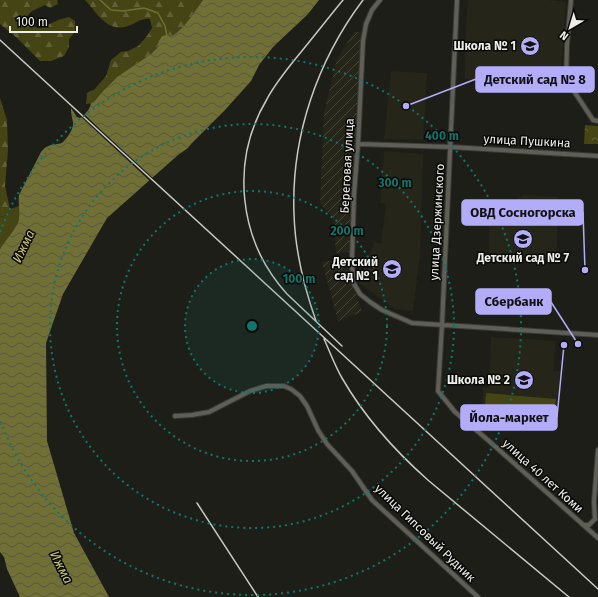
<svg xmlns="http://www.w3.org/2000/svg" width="598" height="597" font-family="'Fira Sans',sans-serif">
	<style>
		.built { fill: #252519 }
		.industrial { fill: url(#industrial-furrows) }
		.grass { fill: #454414 }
		.forest { fill: url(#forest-firs) }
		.park { fill: url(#park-crowns) }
		.water { fill: url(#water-waves) }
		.pier { fill: #1e1e18 }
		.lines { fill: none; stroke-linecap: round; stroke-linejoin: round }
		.stream { stroke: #706f35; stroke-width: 1.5 }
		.street-casing { stroke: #3a3a36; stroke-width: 6 }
		.street { stroke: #5f5f58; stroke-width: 4 }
		.rail { stroke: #c8c8c4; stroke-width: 1.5 }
		.ring { fill: none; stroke: #0f766e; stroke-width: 2; stroke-dasharray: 2 4 }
		.labels { text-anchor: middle; stroke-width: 3; stroke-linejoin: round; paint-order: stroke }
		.poi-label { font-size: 12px; font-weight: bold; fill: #edede9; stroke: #080806; text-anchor: end }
		.street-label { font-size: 12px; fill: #edede9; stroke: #080806 }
		.water-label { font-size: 13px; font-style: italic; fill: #c8c670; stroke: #080806 }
		.centre { fill: #0f766e; stroke: #080806; stroke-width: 2 }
		.ring-label { font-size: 12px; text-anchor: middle; font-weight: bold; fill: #0f766e; stroke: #080806; stroke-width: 3; stroke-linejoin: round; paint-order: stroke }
		.leader { fill: none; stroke: #b3adf9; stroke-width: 1.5 }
		.callout-dot { fill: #b3adf9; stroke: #080806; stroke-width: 1.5 }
		.callout { fill: #b3adf9; stroke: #b3adf9; stroke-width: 1.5 }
		.callout-label { font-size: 13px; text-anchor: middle; font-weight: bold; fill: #111 }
	</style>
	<defs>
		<pattern id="industrial-furrows" width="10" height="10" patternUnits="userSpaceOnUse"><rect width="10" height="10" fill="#252519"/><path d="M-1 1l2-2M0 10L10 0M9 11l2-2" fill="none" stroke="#45453a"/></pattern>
		<pattern id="forest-firs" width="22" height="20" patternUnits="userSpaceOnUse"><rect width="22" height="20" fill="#454414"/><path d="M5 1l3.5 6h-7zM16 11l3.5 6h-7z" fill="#605f36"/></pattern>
		<pattern id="park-crowns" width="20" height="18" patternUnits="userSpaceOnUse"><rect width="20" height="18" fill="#454414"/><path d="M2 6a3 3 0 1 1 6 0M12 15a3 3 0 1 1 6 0" fill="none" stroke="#605f36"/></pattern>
		<pattern id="water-waves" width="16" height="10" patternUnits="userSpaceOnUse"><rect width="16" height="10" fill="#706f35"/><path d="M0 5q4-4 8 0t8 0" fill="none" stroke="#59593e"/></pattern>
	</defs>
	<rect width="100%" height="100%" fill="#1e1e18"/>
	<path class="built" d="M468 0H548L566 2 560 88 528 85 509 79H465V43Z
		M391 71 427 73 423 140 384 139Z
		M384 151 423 154 420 255 413 311 395 309 359 283 374 243H381L386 204 380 203Z
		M523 195 559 197 556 259H551L550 261 489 257V221Z
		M491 337 556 341 553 371H560L555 428 481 420 483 388H489Z"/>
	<path class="industrial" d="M354 32H361L356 140 351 191 349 252 336 253 333 218 320 203 324 113 337 59Z
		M345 259 362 312 338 321 322 262Z"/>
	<path class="grass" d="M19 206C23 223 9 236 0 249V217L8 215 10 209Z
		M486 393 556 399 554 423 484 417Z"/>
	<path class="forest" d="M0 0H57L58 4 50 8 45 5 32 11 27 16 28 23C41 32 44 26 56 21 60 19 65 18 69 17L75 21V32L69 39V47L64 56 51 61H40L17 38 0 24Z
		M85 0H203C194 12 185 28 172 36L167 35 159 41 157 48 151 54 117 77 102 92 93 103 86 104 87 93 90 91 94 90 106 76 111 60 121 52 128 51 138 46 147 36 152 28 150 19C144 18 138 21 133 24 109 36 99 15 85 0Z
		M0 98 7 120 8 150 5 186 10 209 8 215 0 217Z"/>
	<path class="park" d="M585 125 598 126V144H584Z"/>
	<path class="water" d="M203 0H319L308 14 273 47 259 65 251 81 225 110 191 144 188 148 178 155 107 218 63 294 46 343 47 441 74 533 109 597H20L7 569 4 557 0 552V249C5 241 18 227 19 218 20 210 18 204 19 195L41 152C47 144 53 145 62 143 67 138 74 129 73 122 72 117 71 114 71 108L77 117 80 118C85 114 90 110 91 103H93L102 92 117 77 151 54 157 48 159 41 162 36 167 35 172 36C185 28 194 12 203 0Z"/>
	<path class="pier" d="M83 113 102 131 154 179 151 182 79 115Z"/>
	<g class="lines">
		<path class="stream" d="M100 0 111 10 123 11 144 8 158 13 165 26 167 36"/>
		<defs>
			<path id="street" d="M380 0 372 10 366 24 363 41 358 144 357 156 354 195 352 260 353 282 360 294 370 302 382 310 412 323 598 335
				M457 0 442 325 438 391 455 412 489 441 598 538
				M571 0 567 45 566 79 593 120 598 121
				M358 144 451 147 598 156
				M175 416 192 415 209 412 250 391 266 386H284L291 389 300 396 307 406 318 430 327 444 352 471 372 500 478 597
				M595 519 594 502 598 450
				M583 525H589L595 519"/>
		</defs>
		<use href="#street" class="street-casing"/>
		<use href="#street" class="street"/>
		<path class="rail" d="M0 40 598 589
			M316 321C304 287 295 250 294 214 291 137 317 61 363 0
			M324 339C330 352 335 366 342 378 365 418 395 451 429 481L569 597
			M342 346 287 294C238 240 230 161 267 99 276 82 289 67 301 52 315 35 329 17 343 0
			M197 503 258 597"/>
	</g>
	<circle cx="252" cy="326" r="67" fill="#0f766e" fill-opacity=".12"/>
	<g class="ring">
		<circle cx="252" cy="326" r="67"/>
		<circle cx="252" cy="326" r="135"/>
		<circle cx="252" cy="326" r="202"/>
		<path d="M0 232A269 269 0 1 1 0 420"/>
	</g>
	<defs>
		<symbol id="school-disc" viewBox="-11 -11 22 22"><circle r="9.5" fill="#b3adf9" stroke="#080806"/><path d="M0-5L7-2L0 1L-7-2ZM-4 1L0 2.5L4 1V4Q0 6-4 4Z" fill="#111"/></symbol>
	</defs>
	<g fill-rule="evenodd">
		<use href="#school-disc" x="519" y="35" width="22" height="22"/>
		<use href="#school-disc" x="512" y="228" width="22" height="22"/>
		<use href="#school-disc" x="381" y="258" width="22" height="22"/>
		<use href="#school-disc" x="513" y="369" width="22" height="22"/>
	</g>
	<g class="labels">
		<g class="poi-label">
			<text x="516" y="50">Школа № 1</text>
			<text x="523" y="262" text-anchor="middle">Детский сад № 7</text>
			<text x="378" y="266">Детский<tspan x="378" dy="14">сад № 1</tspan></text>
			<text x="510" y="384">Школа № 2</text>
		</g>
		<g class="street-label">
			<text transform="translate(527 141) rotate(3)" y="4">улица Пушкина</text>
			<text transform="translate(347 166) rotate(-87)" y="4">Береговая улица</text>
			<text transform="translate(437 222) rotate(-87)" y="4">улица Дзержинского</text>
			<text transform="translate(543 476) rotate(42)" y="4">улица 40 лет Коми</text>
			<text transform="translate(425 533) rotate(44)" y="4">улица Гипсовый Рудник</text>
		</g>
		<g class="water-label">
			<text transform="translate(23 246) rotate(-64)" y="5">Ижма</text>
			<text transform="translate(62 567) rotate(63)" y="5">Ижма</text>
		</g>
	</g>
	<circle cx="252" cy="326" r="6" class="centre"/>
	<g class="ring-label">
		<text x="442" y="140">400 m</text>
		<text x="395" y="187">300 m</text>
		<text x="347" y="235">200 m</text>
		<text x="299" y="283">100 m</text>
	</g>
	<path class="leader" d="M406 106L476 79M585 270L583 212M578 344L551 302M564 345L557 417"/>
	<g class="callout-dot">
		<circle cx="406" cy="106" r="4"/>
		<circle cx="585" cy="270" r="4"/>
		<circle cx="578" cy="344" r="4"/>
		<circle cx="564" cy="345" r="4"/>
	</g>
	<g class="callout">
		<rect x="476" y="67" width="118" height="25" rx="4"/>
		<rect x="462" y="200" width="121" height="25" rx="4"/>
		<rect x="476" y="289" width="75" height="25" rx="4"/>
		<rect x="461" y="405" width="96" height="25" rx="4"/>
	</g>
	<g class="callout-label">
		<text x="535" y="84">Детский сад № 8</text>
		<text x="523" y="217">ОВД Сосногорска</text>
		<text x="514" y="306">Сбербанк</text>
		<text x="509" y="422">Йола-маркет</text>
	</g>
	<g transform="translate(570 28) rotate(218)" stroke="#080806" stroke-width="3" paint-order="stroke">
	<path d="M0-3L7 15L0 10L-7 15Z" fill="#edede9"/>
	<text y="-6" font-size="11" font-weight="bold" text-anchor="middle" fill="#edede9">N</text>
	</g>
	<path d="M10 26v6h67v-6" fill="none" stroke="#edede9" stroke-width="2"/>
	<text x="16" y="26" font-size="12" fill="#edede9" stroke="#080806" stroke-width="3" paint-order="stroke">100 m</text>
</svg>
